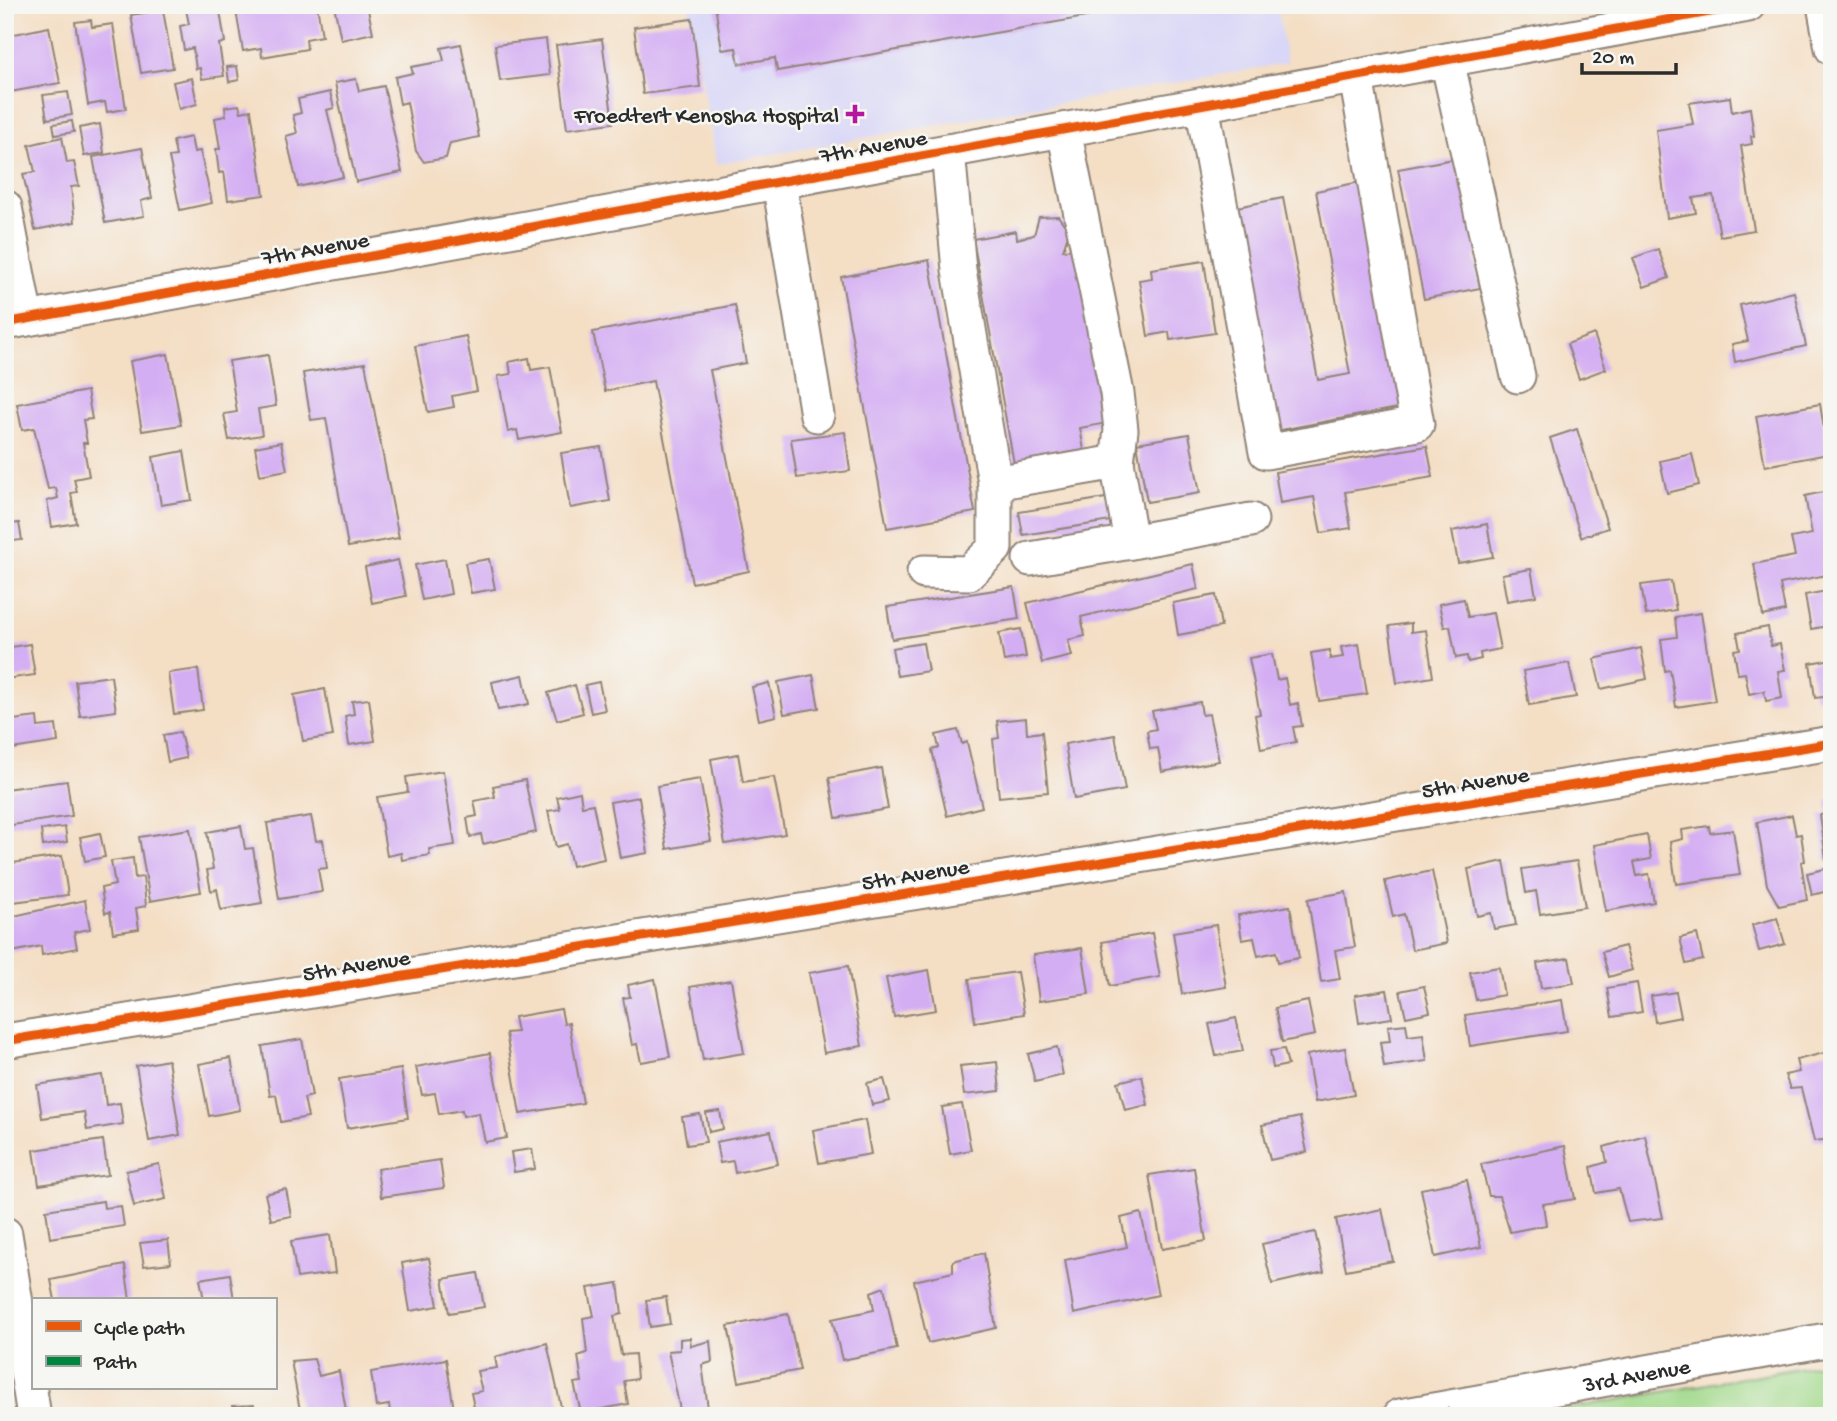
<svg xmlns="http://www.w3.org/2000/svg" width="1837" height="1421" font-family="'Gochi Hand',sans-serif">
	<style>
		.built { fill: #d9d7f7 }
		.green { fill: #a1d98a; stroke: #66825a; stroke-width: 2 }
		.building { fill: #d4aef3 }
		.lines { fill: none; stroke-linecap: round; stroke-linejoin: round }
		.minor-casing { stroke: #908478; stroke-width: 37 }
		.minor { stroke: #fff; stroke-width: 33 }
		.quiet { stroke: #00873e; stroke-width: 7; stroke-dasharray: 14 7; stroke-linecap: butt }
		.cycleway-casing { stroke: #f6f6f2; stroke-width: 13 }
		.cycleway { stroke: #e8590c; stroke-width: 9 }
		.poi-dot { fill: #b5179e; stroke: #f6f6f2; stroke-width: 2.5 }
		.labels { text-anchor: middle; stroke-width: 5; stroke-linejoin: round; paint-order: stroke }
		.poi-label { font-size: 23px; fill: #2b2b2b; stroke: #f6f6f2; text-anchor: end }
		.street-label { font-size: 23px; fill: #2b2b2b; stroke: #f6f6f2 }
	</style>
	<rect width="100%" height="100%" fill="#f6f6f2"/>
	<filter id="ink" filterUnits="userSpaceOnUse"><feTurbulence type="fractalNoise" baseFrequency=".0143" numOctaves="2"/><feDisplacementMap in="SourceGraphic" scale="14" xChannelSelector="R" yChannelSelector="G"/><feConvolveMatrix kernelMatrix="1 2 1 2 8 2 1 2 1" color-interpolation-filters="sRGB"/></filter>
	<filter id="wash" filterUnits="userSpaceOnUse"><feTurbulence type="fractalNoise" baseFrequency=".00686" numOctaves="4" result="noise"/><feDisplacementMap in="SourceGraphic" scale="28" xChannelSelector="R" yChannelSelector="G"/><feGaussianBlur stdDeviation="1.57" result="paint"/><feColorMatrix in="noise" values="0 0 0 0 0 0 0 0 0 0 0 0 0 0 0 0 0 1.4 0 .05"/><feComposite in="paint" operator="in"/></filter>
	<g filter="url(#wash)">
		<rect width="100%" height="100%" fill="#f4dec4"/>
		<path class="built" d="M688 5H1277L1287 63 717 164Z"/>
		<path class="green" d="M1832 1362V1416H1527Z"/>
		<g id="blocks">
			<path class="building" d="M185 5H219L225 42 219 44 224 76 202 79 200 68 196 69 193 48 184 50 180 26 189 24Z
				M235 5H317L322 36 306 39 307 49 262 57 261 48 243 51Z
				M334 5H367L373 33 341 40Z
				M715 5H1143V7L777 71 775 58 739 64 736 48 722 50Z
				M163 10 173 68 141 73 131 15Z
				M692 19 700 87 643 94 634 27Z
				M91 20 92 27 113 24 126 109 107 112 105 102 88 105 75 22Z
				M49 27 60 83 10 92 5 66V36Z
				M546 39 550 75 500 81 495 45Z
				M602 39 613 123 567 129 556 45Z
				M461 44 479 137 450 143 446 158 424 162 416 151 407 102 400 104 395 77 413 73 411 67 444 61 441 48Z
				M237 66 239 80 229 82 227 67Z
				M192 78 197 104 179 109 173 82Z
				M356 79 359 91 384 86 402 172 356 182 335 83Z
				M68 92 72 115 47 119 43 95Z
				M330 92 334 108 327 110 343 177 298 187 286 136 297 133 293 115 301 113 298 99Z
				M1730 97 1732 112 1750 108 1754 136H1751L1752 144 1741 146 1754 230 1720 236 1713 195 1693 198 1696 213 1667 218 1656 130 1693 124 1689 103Z
				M239 105 241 112 251 110 264 195 228 200 224 172 219 173 216 149H220L215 118 226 116 225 107Z
				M72 121 74 132 55 135 53 124Z
				M100 124 104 153 84 156 79 128Z
				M62 137 67 163 74 162 79 186 71 187 75 222 35 230 23 174 35 172 29 145Z
				M191 137 194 152 200 151 212 203 180 210 169 157 176 156 173 141Z
				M142 148 152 198 141 201 144 216 105 223 93 157Z
				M1454 159 1486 254 1474 256 1480 288 1424 299 1398 169Z
				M1365 181 1408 406 1275 431 1232 208 1283 198 1318 380 1350 374 1316 191Z
				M1058 216 1069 231 1063 250 1086 248 1118 421 1080 428 1084 450 1066 453 1067 460 1015 469 973 239 1016 231 1017 239 1034 235 1039 217Z
				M1658 249 1669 278 1644 287 1633 258Z
				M929 260 975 512 887 528 841 277Z
				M1204 261 1215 333 1170 340 1169 332 1148 336 1139 280 1152 278 1151 269Z
				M1794 292 1806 346 1735 362 1732 344 1748 341 1740 305Z
				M735 305 746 363 710 370 749 571 692 583 653 381 605 391 593 332Z
				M1594 334 1606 369 1579 379 1567 344Z
				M466 336 477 391 452 396 454 407 428 412 415 346Z
				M168 354 181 425 142 431 130 361Z
				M268 355 276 406 258 409 262 435 229 440 224 414 237 412 229 361Z
				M529 358 531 370 550 367 562 432 519 440 517 430 508 432 498 376 511 374 509 362Z
				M365 363 399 538 348 547 326 418 311 420 303 373Z
				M87 391 92 419 83 420 87 443H83L89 476 74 479 77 492 71 493 76 523 52 527 47 501 58 498 56 488 48 489 34 428 22 430 17 404Z
				M1820 404 1828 454 1765 466 1756 416Z
				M1577 429 1608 528 1581 537 1550 438Z
				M845 432 850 471 797 478 791 439Z
				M1189 434 1200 493 1147 502 1137 443Z
				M281 442 287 470 260 475 255 447Z
				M1427 446 1433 477 1345 492 1351 528 1321 533 1314 497 1280 503 1275 472Z
				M601 447 610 501 570 508 561 453Z
				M184 451 192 500 161 505 153 457Z
				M1692 454 1699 485 1667 493 1660 461Z
				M1832 490V574L1780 584 1785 611 1763 616 1754 564 1795 556 1791 538 1812 534 1805 496Z
				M1112 497 1117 520 1023 535 1019 512Z
				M19 523 22 540 5 542V525Z
				M1487 524 1493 557 1458 563 1452 531Z
				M445 559 451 594 422 600 415 565Z
				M489 559 495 589 471 593 465 563Z
				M398 560 406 596 372 603 365 567Z
				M1193 564 1198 589 1081 617 1085 636 1068 640 1072 656 1042 663 1027 603Z
				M1531 569 1536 596 1507 601 1502 574Z
				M1671 581 1676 610 1646 615 1641 585Z
				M1014 587 1019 619 892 639 887 607Z
				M1832 590V637H1830L1828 626 1811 629 1805 595Z
				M1216 595 1221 627 1178 635 1173 603Z
				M1464 599 1468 617 1493 613 1500 649 1480 653 1481 659 1468 662 1467 656 1456 658 1450 626 1444 627 1439 604Z
				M1701 613 1715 701 1676 707 1670 670 1665 671 1661 639 1677 637 1675 617Z
				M1411 623V632L1426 630 1433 677 1397 683 1389 626Z
				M1768 627 1771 646 1780 644 1785 670 1778 671 1782 698 1766 701 1764 691 1749 694 1745 673 1738 674 1734 650 1740 649 1737 633Z
				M1021 629 1026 657 1004 661 999 633Z
				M923 643 928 671 897 676 892 648Z
				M30 644 35 675 5 679V648Z
				M1359 644 1367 694 1319 701 1311 653 1330 650V659L1343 657 1341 647Z
				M1641 648 1647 679 1601 689 1594 659Z
				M1272 654 1277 680 1285 678 1290 705 1298 703 1302 726 1293 727 1296 742 1261 749 1255 715 1260 714 1249 658Z
				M1832 659V696L1815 698 1810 663Z
				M1569 663 1576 697 1529 705 1523 671Z
				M198 669 203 710 174 714 168 673Z
				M523 675 529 704 498 710 492 682Z
				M813 675 819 708 784 714 778 682Z
				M111 676 116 711 80 716 75 681Z
				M599 682 605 710 591 713 585 685Z
				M769 683 776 716 759 720 752 687Z
				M575 685 583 713 557 720 548 693Z
				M325 689 333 736 303 741 294 695Z
				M369 699 375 741 349 745 345 716 354 714 352 701Z
				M1200 702 1202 715 1209 714 1219 761 1162 772 1158 748 1150 749 1147 731 1156 729 1152 711Z
				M37 717 38 727 56 725 58 742 5 750V721Z
				M1026 718 1027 734 1042 732 1048 792 999 797 993 739 999 738 997 721Z
				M958 730 962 744 967 742 982 807 947 816 932 750 939 748 936 735Z
				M180 732 186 758 168 762 163 735Z
				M1115 735 1125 790 1074 799 1065 744Z
				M738 754 743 782 774 777 785 834 725 844 711 759Z
				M881 768 888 809 836 818 829 778Z
				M443 771 455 845 429 849 430 855 402 860 401 853 387 856 377 797 408 792 406 777Z
				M700 779 711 841 667 849 657 786Z
				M525 780 536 832 483 844 481 834 470 837 467 818 477 816 474 801 495 797 493 786Z
				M67 781 72 816 5 826V789Z
				M580 792 582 806 593 804 604 859 572 866 567 844 556 847 548 811 560 809 557 797Z
				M639 797 648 853 620 858 610 802Z
				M1832 799V859L1826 860 1820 815 1829 814 1827 800Z
				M1792 815 1796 835 1801 834 1805 861 1801 862 1807 900 1779 906 1767 885 1757 822Z
				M311 816 316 841 323 840 327 868 318 869 322 892 279 899 267 823Z
				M241 826 245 849 253 848 262 903 221 910 217 889 211 891 207 870 213 869 207 832Z
				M1709 826 1710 833 1733 830 1740 875 1676 884 1670 842 1683 839 1682 830Z
				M65 827 67 842 43 846 41 830Z
				M190 829 201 892 150 901 139 837Z
				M100 833 105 857 85 861 80 837Z
				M1647 835 1651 859 1634 862 1637 876 1649 874 1654 902 1606 911 1594 845Z
				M62 856 68 895 5 903V864Z
				M133 858 135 878 143 877 146 906 136 908 139 929 113 933 110 912 105 913 101 888 115 885 111 861Z
				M1504 861 1516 925 1494 929 1491 913 1477 916 1468 869Z
				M1577 861 1585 907 1540 914 1536 891 1526 893 1522 869Z
				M1829 868 1832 890 1812 895 1807 873Z
				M1432 871 1447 943 1412 950 1404 914 1393 917 1385 881Z
				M1346 892 1355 947 1335 950 1340 979 1321 982 1308 899Z
				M85 900 90 929 74 932 77 948 42 955 41 946 12 952 5 918Z
				M1290 906 1299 958 1278 962 1276 952 1258 956 1254 938 1242 940 1238 915Z
				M1777 918 1785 944 1759 951 1752 925Z
				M1216 925 1226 987 1182 994 1173 932Z
				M1152 933 1160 977 1110 986 1102 942Z
				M1697 934 1703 960 1686 964 1680 938Z
				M1625 946 1632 970 1609 977 1602 952Z
				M1082 948 1089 994 1039 1001 1033 955Z
				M1569 958 1574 983 1541 988 1537 963Z
				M848 966 862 1046 824 1053 809 973Z
				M1499 967 1504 995 1476 1000 1470 972Z
				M929 970 936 1010 894 1017 886 978Z
				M1017 972 1024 1014 975 1022 969 979Z
				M655 979 670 1057 641 1062 637 1044 632 1045 623 998 630 997 628 985Z
				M731 980 744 1053 703 1060 690 987Z
				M1637 983 1642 1012 1612 1017 1607 988Z
				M1424 986 1430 1012 1406 1017 1400 991Z
				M1387 990 1392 1018 1359 1023 1355 995Z
				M1676 992 1681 1017 1655 1022 1651 996Z
				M1562 1000 1567 1031 1470 1046 1465 1015Z
				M1308 1001 1315 1035 1282 1042 1275 1008Z
				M561 1009 564 1024 569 1023 583 1103 520 1114 506 1033 517 1032 514 1017Z
				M1236 1018 1243 1051 1216 1056 1209 1024Z
				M1406 1024 1408 1036 1423 1034 1427 1061 1384 1067 1380 1042 1390 1041 1388 1026Z
				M302 1039 312 1096 304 1098 308 1117 281 1122 276 1095 270 1096 262 1046Z
				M1057 1047 1063 1075 1035 1082 1028 1054Z
				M1345 1048 1354 1095 1315 1102 1307 1055Z
				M1284 1049 1288 1065 1273 1068 1270 1051Z
				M1832 1051V1139L1814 1141 1801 1088 1790 1089 1785 1075 1799 1072 1796 1060Z
				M490 1053 507 1138 485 1142 479 1113 463 1116 462 1110 439 1114 435 1093 422 1095 416 1067Z
				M231 1058 240 1110 209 1116 199 1064Z
				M168 1060 180 1135 149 1141 136 1066Z
				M997 1062 1000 1091 964 1095 960 1066Z
				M401 1069 408 1118 347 1128 339 1079Z
				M102 1075 106 1105 120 1103 123 1124 87 1130 84 1112 42 1118 37 1085Z
				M1142 1076 1148 1105 1125 1110 1118 1082Z
				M884 1079 890 1101 872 1105 867 1083Z
				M962 1104 971 1150 950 1154 942 1107Z
				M720 1111 723 1129 709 1132 706 1113Z
				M700 1114 706 1142 687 1145 682 1117Z
				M1300 1117 1307 1152 1270 1160 1262 1125Z
				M865 1120 871 1154 819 1163 813 1130Z
				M771 1131 778 1164 735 1173 733 1161 720 1163 716 1142Z
				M1645 1135 1663 1218 1628 1222 1619 1189 1596 1193 1591 1167 1607 1162 1604 1147Z
				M103 1140 108 1175 39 1185 34 1150Z
				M1565 1146 1575 1199 1543 1204 1546 1225 1510 1232 1499 1196H1489L1481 1164Z
				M532 1149 535 1169 514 1172 511 1152Z
				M440 1160 444 1188 381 1197 377 1169Z
				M159 1164 166 1199 134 1206 126 1171Z
				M1194 1168 1206 1241 1162 1249 1149 1175Z
				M1467 1180 1481 1247 1435 1257 1421 1189Z
				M286 1189 291 1216 271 1220 265 1194Z
				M103 1201 104 1208 121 1206 124 1226 50 1238 46 1210Z
				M1382 1209 1393 1261 1346 1270 1336 1219Z
				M1141 1213 1158 1295 1074 1314 1065 1260 1127 1247 1121 1218Z
				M1315 1232 1324 1272 1272 1284 1262 1244Z
				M330 1235 335 1273 297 1278 291 1241Z
				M168 1240 171 1263 144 1266 140 1243Z
				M984 1253 996 1328 928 1343 914 1281 953 1272V1261Z
				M429 1258 438 1306 410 1311 402 1263Z
				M125 1265 130 1300H55L51 1280Z
				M478 1273 484 1307 449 1313 443 1279Z
				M230 1274 234 1300H204L200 1279Z
				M618 1283 622 1314 614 1316 621 1355 635 1354 637 1379 624 1381 628 1404 581 1413 574 1383 582 1382 578 1356 587 1353 583 1318 594 1316 588 1288Z
				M884 1287 897 1349 842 1360 832 1319 874 1310 871 1292Z
				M666 1297 670 1324 650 1327 646 1300Z
				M788 1314 800 1370 739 1382 728 1326Z
				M690 1338 691 1346 710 1341 712 1362 702 1365 708 1408 680 1410 668 1351 680 1350V1339Z
				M547 1343 563 1416H476L471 1393 482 1391 477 1371 497 1368 495 1357Z
				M314 1359 319 1376 339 1371 347 1416H301L291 1361Z
				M446 1359 455 1416H391L389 1405 376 1407 371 1372Z
				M254 1405 256 1416H235L233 1406Z"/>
		</g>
	</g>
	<g filter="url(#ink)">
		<use href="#blocks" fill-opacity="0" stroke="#908478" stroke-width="2"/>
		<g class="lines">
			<defs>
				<g id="minor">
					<path d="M1824 5 1832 48"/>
					<path d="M1447 60 1518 376"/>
					<path d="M1202 105 1266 452 1417 424 1356 77"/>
					<path d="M1064 130 1117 393 1121 430 1117 462"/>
					<path d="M779 182 817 415"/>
					<path d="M5 207 26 319"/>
					<path d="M5 323 1748 5"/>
					<path d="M995 483 1117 462 1131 542 1030 559"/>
					<path d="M1131 542 1251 520"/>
					<path d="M924 572 969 573 995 548V483L959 270 948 151"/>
					<path d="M5 1041 1832 743"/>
					<path d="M5 1234 34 1416"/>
					<path id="s1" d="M1400 1416 1832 1339"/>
				</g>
			</defs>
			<use href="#minor" class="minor-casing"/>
			<use href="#minor" class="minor"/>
			<path class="quiet" d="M1445 1408 1446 1416"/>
			<defs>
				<path id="cycleway" d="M5 323 1748 5
					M5 1041 1832 743"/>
			</defs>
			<use href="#cycleway" class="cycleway-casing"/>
			<use href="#cycleway" class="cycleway"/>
		</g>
	</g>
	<path class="poi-dot" d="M851.5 103.5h7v7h7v7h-7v7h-7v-7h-7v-7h7z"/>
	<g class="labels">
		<g class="poi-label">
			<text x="839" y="122">Froedtert Kenosha Hospital</text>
		</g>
		<g class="street-label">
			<text transform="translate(873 145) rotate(-10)" y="8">7th Avenue</text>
			<text transform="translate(315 247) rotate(-10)" y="8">7th Avenue</text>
			<text transform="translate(1475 781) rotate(-9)" y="8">5th Avenue</text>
			<text transform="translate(915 873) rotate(-9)" y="8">5th Avenue</text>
			<text transform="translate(356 964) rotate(-9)" y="8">5th Avenue</text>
			<text dy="8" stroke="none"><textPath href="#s1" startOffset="240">3rd Avenue</textPath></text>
		</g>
	</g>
	<rect width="1837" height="1421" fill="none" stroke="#f6f6f2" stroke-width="28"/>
	<rect x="32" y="1298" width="245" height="91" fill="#f6f6f2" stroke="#a5a5a2" stroke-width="2"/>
	<rect x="46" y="1321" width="35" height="10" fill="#e8590c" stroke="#a5a5a2" stroke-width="2"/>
	<text x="94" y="1334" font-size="21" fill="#2b2b2b">Cycle path</text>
	<rect x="46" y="1356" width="35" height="10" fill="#00873e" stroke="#a5a5a2" stroke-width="2"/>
	<text x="94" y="1368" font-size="21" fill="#2b2b2b">Path</text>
	<path d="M1582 63v10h94v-10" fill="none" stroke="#2b2b2b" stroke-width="3.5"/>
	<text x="1592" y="63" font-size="21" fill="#2b2b2b" stroke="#f6f6f2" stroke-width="5" paint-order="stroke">20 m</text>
</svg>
